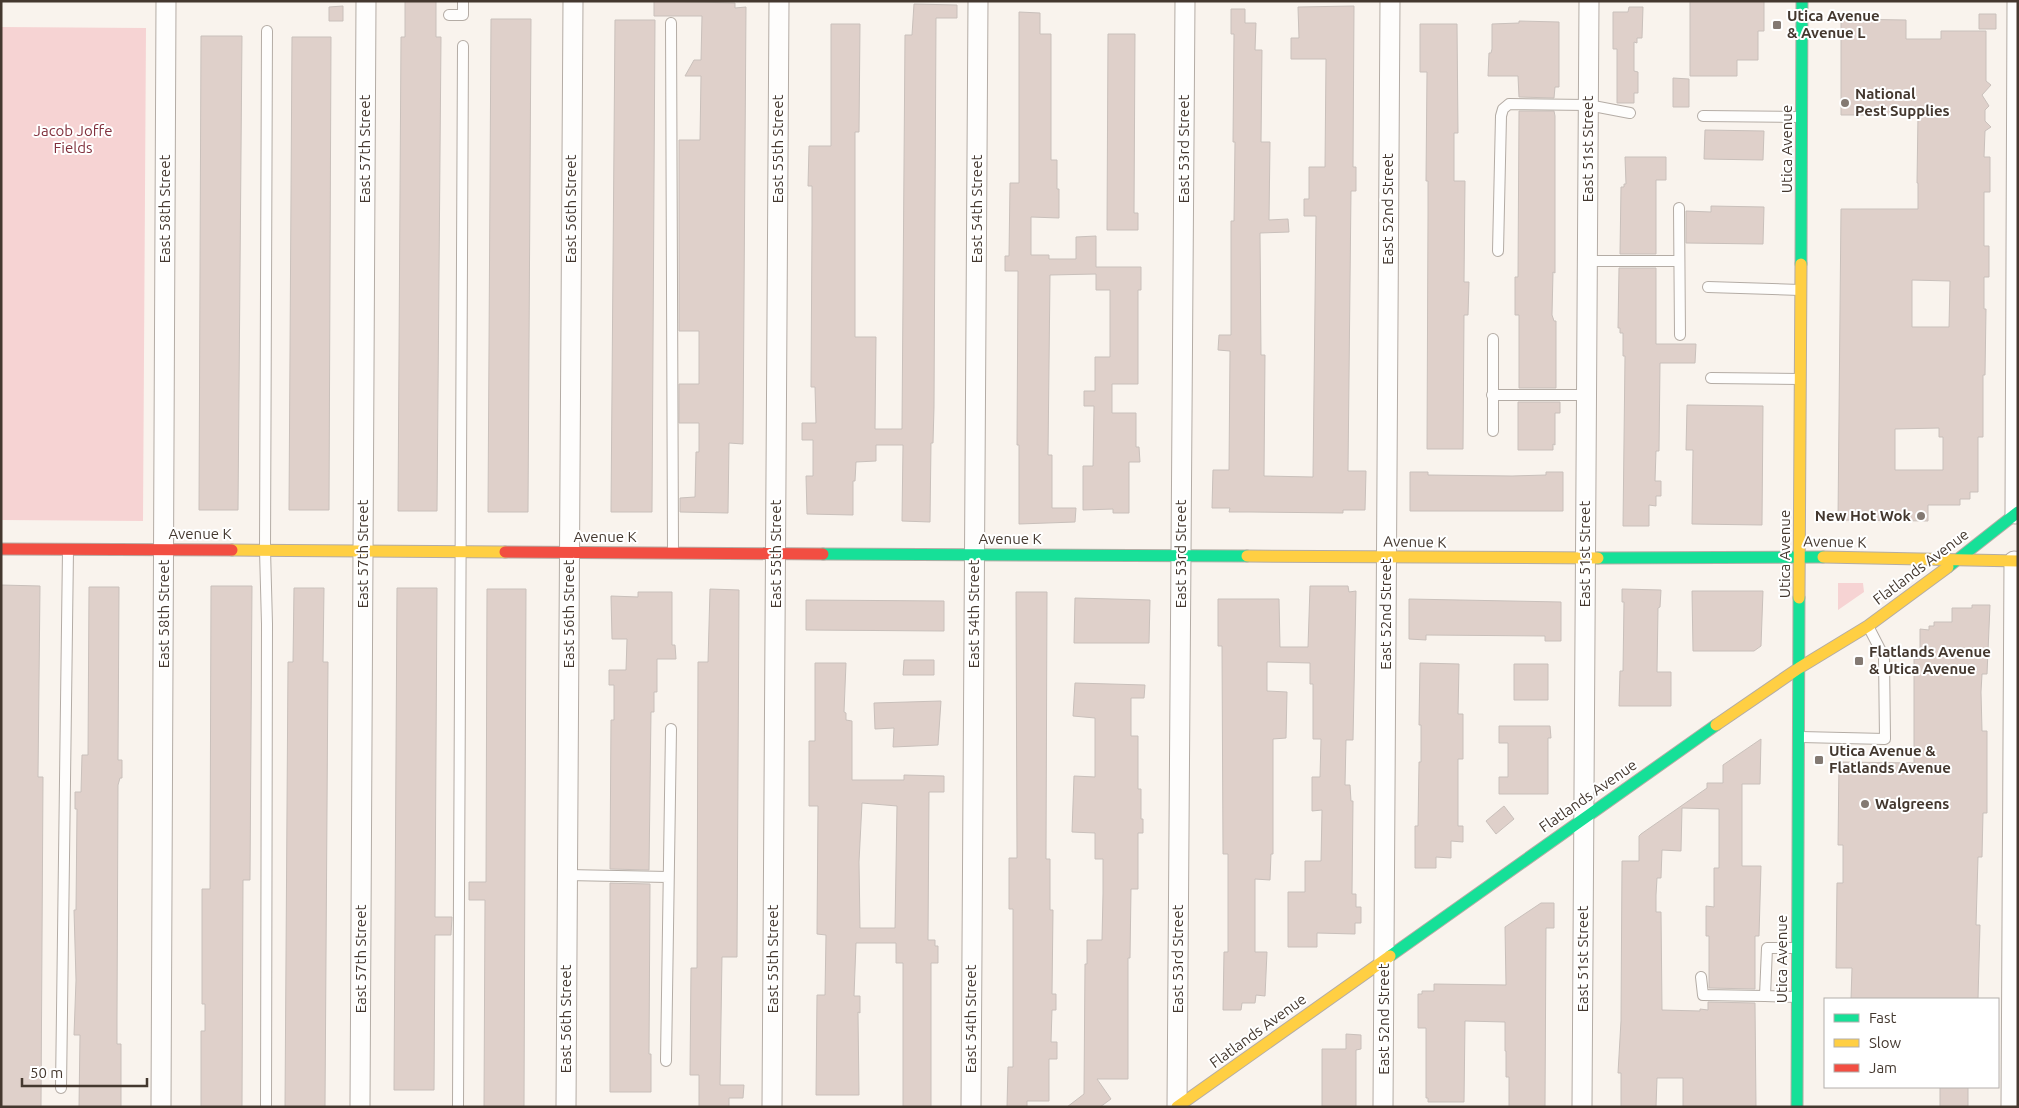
<svg xmlns="http://www.w3.org/2000/svg" width="2019" height="1108" font-family="Ubuntu,sans-serif">
	<style>
		.green { fill: #f6d3d3 }
		.building { fill: #dfd0ca; stroke: #c9c0bb; fill-rule: evenodd }
		.lines { fill: none; stroke-linecap: round; stroke-linejoin: round }
		.lane-casing { stroke: #b4aca5; stroke-width: 12 }
		.street-casing { stroke: #b4aca5; stroke-width: 21 }
		.fast-casing { stroke: #b4aca5; stroke-width: 13 }
		.slow-casing { stroke: #b4aca5; stroke-width: 13 }
		.jam-casing { stroke: #b4aca5; stroke-width: 13 }
		.lane { stroke: #fefdfc; stroke-width: 10 }
		.street { stroke: #fefdfc; stroke-width: 19 }
		.fast { stroke: #16e098; stroke-width: 11 }
		.slow { stroke: #ffcf43; stroke-width: 11 }
		.jam { stroke: #f24e42; stroke-width: 11 }
		.poi-dot { fill: #837972; stroke: #fff; stroke-width: 2 }
		.labels { text-anchor: middle; stroke-width: 4; stroke-linejoin: round; paint-order: stroke }
		.poi-label { font-size: 15px; font-weight: bold; fill: #44382f; stroke: #fff; text-anchor: start }
		.park-label { font-size: 15px; fill: #81313d; stroke: #fff }
		.street-label { font-size: 15px; fill: #44382f; stroke: #fff }
	</style>
	<rect width="100%" height="100%" fill="#f9f3ed"/>
	<path class="green" d="M1 27 146 28 143 521 1 520Z
		M1838 583H1863L1864 592 1838 610Z"/>
	<path class="building" d="M405 1H436V37H441L437 511H398L401 37H405Z
		M654 1 735 3V8L746 7 743 444 729 443 728 513 680 512V498L695 497 696 452H699V423H679V384H699V331H679V140H700L701 76H685L694 60H701L702 16H654Z
		M1690 1H1764V31H1758V60H1737V76H1690Z
		M914 4 957 5V18H936L934 407 933 443H931L930 522 902 521 903 445H876V461L856 462 855 481H853V515L807 514 806 476H813V440H802V423H816L815 387H811L812 226V186H808L809 146H831V24H860L859 132H855V337H876L875 429H902L905 35H912Z
		M343 6V21H329V7Z
		M1354 6 1353 167H1356V191H1351L1348 471H1366L1365 510H1343V513L1251 512H1229L1230 508H1212L1213 470H1229L1230 351 1218 350 1219 335H1231V221H1234L1235 142H1233L1234 34H1231V9H1245V23H1256L1255 50H1262L1261 142H1270L1269 220 1288 219 1289 232 1260 233 1261 355H1265L1264 476 1313 477 1316 216H1304V199H1309V167H1325L1326 59H1291V38H1299L1298 7Z
		M1629 7H1643L1642 38H1637V43L1634 42V71L1638 72V93H1634V103H1617V49H1613V12H1628Z
		M1019 12 1040 13V34H1051V160H1057V189H1059V218L1031 217V255H1049V259H1076V237L1096 236V267H1141V290H1138V384H1112V413H1136V447H1139L1140 462H1129V513H1113V509L1083 510V466H1093L1094 406H1084V391H1095V357H1110V290H1096V274L1050 275 1048 455H1052V508H1076L1075 522 1019 524V445H1017L1018 271H1005V256H1009L1010 183H1019Z
		M1979 14H1996V29H1979Z
		M491 19H531L528 512H488Z
		M1841 19 1906 20V39H1941V31H1986V81L1991 85 1982 95 1989 106 1985 110V121L1991 127 1985 131 1984 157H1990V192H1984V246H1989V277H1984V309H1986L1985 375H1983V437H1978V492H1970V499H1960V505H1928V521L1838 520 1841 209H1918V183H1917L1918 115H1841ZM1912 280 1950 281 1949 327H1912ZM1939 428V437H1943V470H1895V429Z
		M615 20H655L652 512H611Z
		M1519 21 1559 22V87H1555L1554 98 1519 97 1518 76H1488L1489 53H1491L1492 49V24L1519 23Z
		M1420 24H1457L1458 133H1454V181H1465L1464 282H1469L1468 315H1464L1463 449H1427L1428 215V181H1426L1427 72H1420Z
		M1108 34H1135L1134 213H1138V230H1107Z
		M201 36H242L238 510H199Z
		M292 37H331L329 510H289Z
		M1673 78 1689 79V107H1673Z
		M1519 111H1554L1555 116V273L1553 272 1552 315 1554 321H1556V388H1519V315H1515V277H1518Z
		M1705 130 1764 131 1763 160 1704 159Z
		M1625 157H1666V180H1656V254H1620L1621 187H1624V184H1626Z
		M1711 206 1764 207 1763 244 1686 243V211L1711 212Z
		M1619 268H1656V344H1696L1695 363H1660L1659 451H1656L1655 481H1661V496H1656V506L1649 505V526H1623L1625 356H1623V333H1620V328H1618Z
		M1518 402H1560V413H1555V445L1553 444V450H1518Z
		M1687 405 1763 406 1762 525 1692 524 1693 450H1686Z
		M1410 472H1428V475L1512 476 1546 475V472H1563V511H1410Z
		M1 585 40 586 38 777H43L41 1107H1Z
		M211 586H252L250 880H243L242 1107H201V1031H205V1004H202V889H210Z
		M1310 586H1348L1349 592 1356 591 1353 740H1346L1345 785H1350L1351 801H1353L1352 894H1356V907H1361V923H1355V934L1317 933V947H1288V892H1305V861H1321L1322 810 1312 811V777H1320L1321 739H1313V684H1310V663L1267 662V691L1287 692 1286 738 1273 739V854H1271L1270 880 1255 879V952H1267L1265 996 1256 995 1255 1003H1242L1241 1010H1223L1224 952H1228V854H1223L1222 646H1218V599H1279L1280 647H1308Z
		M89 587H119L118 760H122V778H120L118 785 117 1019V1044H121V1107H79L80 1035H74L76 980 74 910H76L77 809H75V792H81L82 755H88Z
		M294 588H324L323 662H328L325 1107H285L288 662H293Z
		M397 588H437L435 917H452L451 935H435L434 1090H394Z
		M487 589H526L524 1107H484L485 900H469V882H486Z
		M710 589 739 590 737 957H722L720 1085H744L743 1098H729V1107H699V1075H690L691 968H697L698 662H708Z
		M1622 589 1661 590 1660 607 1658 608 1657 672H1671V706H1619L1620 671H1623L1624 602H1622Z
		M1692 591H1763L1761 646 1754 651H1693Z
		M638 592H672V645H675L676 659H657V692H654V712H651L649 870 610 869 611 720H614V685H609V670H626L627 639H612L611 596 638 597Z
		M1016 592H1047L1046 859H1050V910H1053L1052 994H1056V1010H1052L1051 1042H1057V1059H1049V1101H1027V1107H1007L1008 1067H1013V909H1009V858H1017Z
		M1075 598 1150 600 1149 643H1074Z
		M1409 599 1561 602V641H1545V636L1426 635V640L1409 639Z
		M806 600 944 601V631L806 630Z
		M1972 605H1990L1987 674H1982L1981 692 1982 731H1987V813H1983L1982 857H1978L1976 925H1980L1978 999H1851L1852 968H1836L1837 883H1843V845H1838L1839 762 1914 763V659H1920V629L1929 630V626H1934V622H1952V608H1972Z
		M904 660H934V675H903Z
		M815 663H846L844 712 846 713V720L852 721V780H904V775L944 776V792H929L928 940H935V946H938V963H931V1107H903V963H896V943H856L854 996H860V1013L858 1012 859 1095H816L817 995H825L826 935 817 934 818 806H809V741H815ZM862 803 897 806 895 928H860L859 862Z
		M1420 663 1459 664 1458 714H1463V759H1458V826H1463V842L1451 841V858L1436 857V868H1415V826H1418L1419 762H1421V725H1419Z
		M1514 664H1548V700H1514Z
		M1075 683 1145 685 1144 698H1131V736H1138V789H1141V819H1143V833H1138V889H1131L1130 958H1128V1079H1097L1111 1099 1100 1107H1067L1084 1094 1085 964H1087V940H1102L1103 894V859H1095V833L1072 832 1074 776 1095 777V718L1073 716Z
		M941 701 938 745 893 747 894 728 875 729 874 703Z
		M1499 726H1550L1551 738H1548V794H1499V777H1508V743H1499Z
		M1761 739 1760 784H1742V866H1761L1759 936H1755V989L1709 988V936H1706V906L1714 907V868H1719V809L1682 808 1681 851 1662 850 1661 878H1657L1656 895V912H1661L1662 1010 1700 1011V1009L1708 1010V1002L1755 1003 1756 1107H1683V1078H1657L1656 1107H1621V1073H1618L1621 1021 1622 861H1639V836L1641 834 1707 788V783H1723V765Z
		M1504 806 1514 819 1496 834 1486 821Z
		M610 883 650 884 649 1054H651V1092H610Z
		M1541 903H1554V928H1546L1545 1107H1509V1077H1506V1051H1505V1022L1465 1021 1464 1102H1428V1098H1426V1028H1418V994H1422V991H1434V984L1506 985 1505 927Z
		M1346 1034 1361 1035V1049L1356 1050V1107H1322V1049H1346Z
		M1940 1087H1968V1107H1940Z"/>
	<g class="lines">
		<defs>
			<path id="lane" d="M449 15H463V1
				M671 23 673 552
				M1703 116 1801 117
				M1679 208 1680 335
				M1498 251 1501 116 1503 109 1509 104 1588 105 1630 113
				M1587 261H1679
				M1708 287 1800 290
				M1493 339V431
				M1711 378 1800 379
				M1492 395H1586
				M1801 737 1885 739 1884 657 1868 626
				M567 875 668 877
				M1701 977 1703 995 1765 996 1767 948H1796
				M1765 996 1797 997
				M666 1061 671 729
				M61 1088 68 550
				M266 1107 267 624 265 550 267 31
				M458 1107 463 46"/>
			<path id="street" d="M2015 514 2017 1
				M161 1107 166 1
				M360 1107 366 1
				M566 1107 573 1
				M772 1107 779 1
				M971 1107 978 1
				M1177 1107 1185 1
				M1383 1107 1390 1
				M1582 1107 1589 1
				M2011 1107 2014 561"/>
			<path id="fast" d="M1801 264 1802 1
				M823 554 1247 556
				M1598 558 1823 557
				M1948 567 2018 512
				M1390 956 1716 725
				M1797 1107 1799 598"/>
			<path id="slow" d="M232 550 505 552
				M1247 556 1598 558
				M1823 557 2018 561
				M1799 598 1801 264
				M1716 725 1799 668 1868 626 1948 567
				M1177 1107 1390 956"/>
			<path id="jam" d="M1 549 232 550
				M505 552 823 554"/>
		</defs>
		<use href="#lane" class="lane-casing"/>
		<use href="#street" class="street-casing"/>
		<use href="#fast" class="fast-casing"/>
		<use href="#slow" class="slow-casing"/>
		<use href="#jam" class="jam-casing"/>
		<use href="#lane" class="lane"/>
		<use href="#street" class="street"/>
		<use href="#fast" class="fast"/>
		<use href="#slow" class="slow"/>
		<use href="#jam" class="jam"/>
	</g>
	<g class="poi-dot">
		<rect x="1772" y="20" width="10" height="10" rx="2.5"/>
		<circle cx="1845" cy="103" r="5"/>
		<circle cx="1921" cy="516" r="5"/>
		<rect x="1854" y="656" width="10" height="10" rx="2.5"/>
		<rect x="1814" y="755" width="10" height="10" rx="2.5"/>
		<circle cx="1865" cy="804" r="5"/>
	</g>
	<g class="labels">
		<g class="poi-label">
			<text x="1787" y="21">Utica Avenue<tspan x="1787" dy="17">&amp; Avenue L</tspan></text>
			<text x="1855" y="99">National<tspan x="1855" dy="17">Pest Supplies</tspan></text>
			<text x="1911" y="521" text-anchor="end">New Hot Wok</text>
			<text x="1869" y="657">Flatlands Avenue<tspan x="1869" dy="17">&amp; Utica Avenue</tspan></text>
			<text x="1829" y="756">Utica Avenue &amp;<tspan x="1829" dy="17">Flatlands Avenue</tspan></text>
			<text x="1875" y="809">Walgreens</text>
		</g>
		<g class="park-label">
			<text x="73" y="136">Jacob Joffe<tspan x="73" dy="17">Fields</tspan></text>
		</g>
		<g class="street-label">
			<text transform="translate(365 149) rotate(-90)" y="5">East 57th Street</text>
			<text transform="translate(778 149) rotate(-90)" y="5">East 55th Street</text>
			<text transform="translate(1184 149) rotate(-90)" y="5">East 53rd Street</text>
			<text transform="translate(1588 149) rotate(-90)" y="5">East 51st Street</text>
			<text transform="translate(1787 149) rotate(-90)" y="5">Utica Avenue</text>
			<text transform="translate(165 209) rotate(-90)" y="5">East 58th Street</text>
			<text transform="translate(571 209) rotate(-90)" y="5">East 56th Street</text>
			<text transform="translate(977 209) rotate(-90)" y="5">East 54th Street</text>
			<text transform="translate(1388 209) rotate(-90)" y="5">East 52nd Street</text>
			<text x="200" y="539">Avenue K</text>
			<text x="605" y="542">Avenue K</text>
			<text x="1010" y="544">Avenue K</text>
			<text transform="translate(1415 542) rotate(1)" y="5">Avenue K</text>
			<text transform="translate(1835 542) rotate(1)" y="5">Avenue K</text>
			<text transform="translate(363 554) rotate(-90)" y="5">East 57th Street</text>
			<text transform="translate(776 554) rotate(-90)" y="5">East 55th Street</text>
			<text transform="translate(1181 554) rotate(-90)" y="5">East 53rd Street</text>
			<text transform="translate(1585 554) rotate(-90)" y="5">East 51st Street</text>
			<text transform="translate(1785 554) rotate(-90)" y="5">Utica Avenue</text>
			<text transform="translate(1921 567) rotate(-37)" y="5">Flatlands Avenue</text>
			<text transform="translate(164 614) rotate(-90)" y="5">East 58th Street</text>
			<text transform="translate(569 614) rotate(-90)" y="5">East 56th Street</text>
			<text transform="translate(974 614) rotate(-90)" y="5">East 54th Street</text>
			<text transform="translate(1386 614) rotate(-90)" y="5">East 52nd Street</text>
			<text transform="translate(1588 796) rotate(-35)" y="5">Flatlands Avenue</text>
			<text transform="translate(361 959) rotate(-90)" y="5">East 57th Street</text>
			<text transform="translate(773 959) rotate(-90)" y="5">East 55th Street</text>
			<text transform="translate(1178 959) rotate(-90)" y="5">East 53rd Street</text>
			<text transform="translate(1583 959) rotate(-90)" y="5">East 51st Street</text>
			<text transform="translate(1782 959) rotate(-90)" y="5">Utica Avenue</text>
			<text transform="translate(566 1019) rotate(-90)" y="5">East 56th Street</text>
			<text transform="translate(971 1019) rotate(-90)" y="5">East 54th Street</text>
			<text transform="translate(1384 1019) rotate(-90)" y="5">East 52nd Street</text>
			<text transform="translate(1258 1031) rotate(-36)" y="5">Flatlands Avenue</text>
		</g>
	</g>
	<rect width="2019" height="1108" fill="none" stroke="#44382f" stroke-width="5"/>
	<rect x="1824" y="998" width="175" height="90" fill="#ffffff" stroke="#b4afac"/>
	<rect x="1834" y="1014" width="25" height="8" fill="#16e098" stroke="#b4afac"/>
	<text x="1869" y="1023" font-size="15" fill="#44382f">Fast</text>
	<rect x="1834" y="1039" width="25" height="8" fill="#ffcf43" stroke="#b4afac"/>
	<text x="1869" y="1048" font-size="15" fill="#44382f">Slow</text>
	<rect x="1834" y="1064" width="25" height="8" fill="#f24e42" stroke="#b4afac"/>
	<text x="1869" y="1073" font-size="15" fill="#44382f">Jam</text>
	<path d="M22 1078v8h125v-8" fill="none" stroke="#44382f" stroke-width="2.5"/>
	<text x="30" y="1078" font-size="15" fill="#44382f" stroke="#ffffff" stroke-width="4" paint-order="stroke">50 m</text>
</svg>
